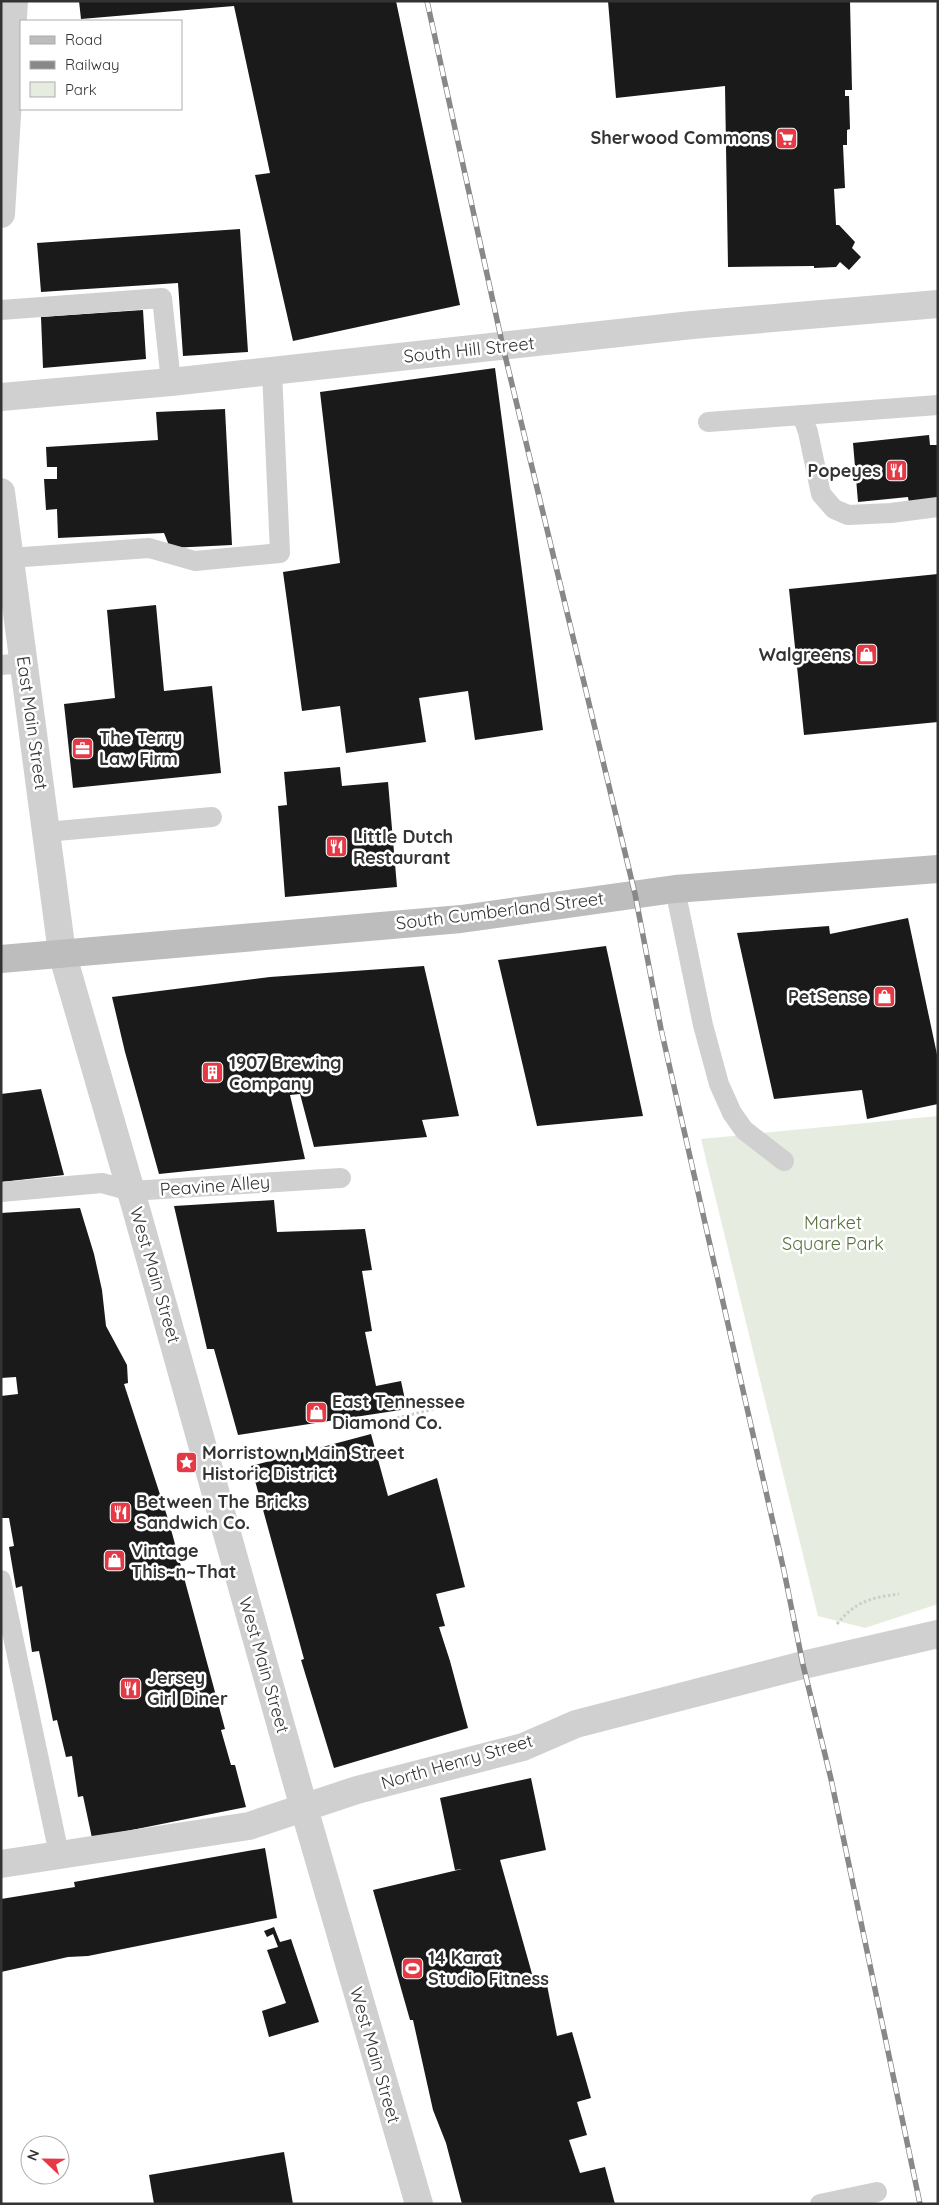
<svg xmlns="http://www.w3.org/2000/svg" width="939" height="2205" font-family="Quicksand,sans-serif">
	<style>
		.green { fill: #e6ecdf }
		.building { fill: #1a1a1a }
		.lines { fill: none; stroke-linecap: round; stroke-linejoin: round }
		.path { stroke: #cdcdcd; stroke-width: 3; stroke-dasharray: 2.5 2.5; stroke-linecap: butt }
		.lane { stroke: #d0d0d0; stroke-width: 20 }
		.street { stroke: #d0d0d0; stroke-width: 28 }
		.secondary { stroke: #bdbdbd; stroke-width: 28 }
		.rail-casing { stroke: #888; stroke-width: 5.5 }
		.rail { stroke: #fff; stroke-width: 4; stroke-dasharray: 11; stroke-linecap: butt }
		.labels { text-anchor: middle; stroke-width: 5; stroke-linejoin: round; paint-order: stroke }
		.poi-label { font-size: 18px; font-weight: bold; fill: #333; stroke: #fff; text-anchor: start }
		.street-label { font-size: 18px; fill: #333; stroke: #fff }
		.park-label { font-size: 18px; fill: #56703f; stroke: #fff }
	</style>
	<rect width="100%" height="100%" fill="#fff"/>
	<path class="green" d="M938 1116V1604L865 1628 818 1616 701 1139Z"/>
	<path class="building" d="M79 1H396L460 305 293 341 255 175 270 173 234 6 81 19Z
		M608 1H850L852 90H845V96H849L850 129 847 130V145H843L845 188 834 189 836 225H839L855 242 852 248 861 257 849 270 840 262 836 267 814 268V266L728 267 725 86 616 98Z
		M240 229 248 352 183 356 178 283 41 292 37 243Z
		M143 310 146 359 43 368 41 317Z
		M495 368 543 730 475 740 468 691 419 698 426 742 346 753 340 706 302 711 283 572 340 563 320 392Z
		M225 409 232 545 170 548 164 533 58 538 57 509 46 510 44 479H57V467H47L46 447 158 440 156 412Z
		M929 435 930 445H938V500L909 503 908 497 858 502 853 443Z
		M938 574V722L804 735 789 589Z
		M156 605 164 691 212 686 221 773 73 788 64 704 115 698 107 610Z
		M340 767 342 786 388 782 397 887 285 897 278 806 287 805 284 772Z
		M908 918 938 1059V1104L867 1119 862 1090 774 1099 737 933 829 926 830 934Z
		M606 946 643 1116 537 1126 498 960Z
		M424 966 459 1116 422 1120 427 1137 314 1147 300 1094 290 1095 305 1159 159 1174 125 1052 112 997 270 977Z
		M41 1089 64 1175 1 1182V1094Z
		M274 1200 277 1232 365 1229 372 1270 362 1271 372 1331 365 1332 376 1386 401 1381 407 1409 238 1435 214 1349H207L174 1206Z
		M80 1208 94 1254 102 1290 106 1326 127 1365 128 1383 124 1384 169 1522 225 1729 221 1730 231 1765H235L246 1807 92 1838 83 1796 78 1797 72 1756 66 1757 57 1720 53 1721 39 1651 32 1652 22 1586 16 1588 9 1547 14 1546 9 1518H1V1396L18 1394 16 1377 1 1378V1213Z
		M371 1434 388 1496 437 1478 465 1587 436 1594 445 1626 439 1627 450 1661 468 1728 334 1768 301 1660 304 1659 251 1466Z
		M531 1778 546 1850 500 1860 536 1988 547 1985 557 2036 572 2032 591 2098 577 2102 587 2135 569 2140 580 2173 605 2167 615 2204H462L446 2143 433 2110 413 2020H410L373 1890 462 1869 455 1870 440 1798Z
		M265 1848 277 1918 88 1956 68 1957 1 1972V1899L75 1887 74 1882Z
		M274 1927 280 1942 291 1939 319 2022 269 2037 262 2011 286 2003 267 1950 278 1947 273 1934 267 1937 264 1931Z
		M284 2152 293 2204H154L149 2175Z"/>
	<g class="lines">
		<path class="path" d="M363 1426 447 1406
			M837 1624C856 1601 870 1598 899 1594"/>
		<path class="lane" d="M1 310 162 298 171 382
			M802 415 808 432 821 494 834 509 848 515 891 513 938 507
			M708 422 938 405
			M10 558 149 548 195 561 280 553 272 371
			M1 665 24 663
			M46 832 212 817
			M675 889 703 1025 719 1084 732 1113 744 1130 784 1161
			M1 1192 102 1183 131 1191 341 1178
			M1 1580 59 1854
			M820 2204 877 2192"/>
		<path class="street" d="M1 214 14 1
			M1 397 171 382 692 325 938 304
			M1 492 62 953 131 1191 304 1808 419 2204
			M1 1864 249 1826 357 1790 523 1747 576 1724 803 1665 938 1634"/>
		<path class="secondary" d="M1 959 461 919 675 889 938 869"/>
		<defs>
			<path id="rail" d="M427 1 503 347 635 894 661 1029 784 1571 803 1665 831 1779 920 2204"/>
		</defs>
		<use href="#rail" class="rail-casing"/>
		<use href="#rail" class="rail"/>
	</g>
	<defs>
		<symbol id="supermarket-square" viewBox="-11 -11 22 22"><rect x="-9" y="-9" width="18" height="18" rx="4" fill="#e63946" stroke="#fff"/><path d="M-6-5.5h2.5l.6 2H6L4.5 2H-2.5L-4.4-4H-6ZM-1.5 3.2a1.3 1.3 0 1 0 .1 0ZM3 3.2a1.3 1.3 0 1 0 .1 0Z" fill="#fff"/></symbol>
		<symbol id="restaurant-square" viewBox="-11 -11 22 22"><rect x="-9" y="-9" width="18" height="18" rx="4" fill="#e63946" stroke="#fff"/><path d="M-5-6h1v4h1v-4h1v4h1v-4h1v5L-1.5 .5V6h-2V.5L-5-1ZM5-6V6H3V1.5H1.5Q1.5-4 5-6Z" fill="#fff"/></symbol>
		<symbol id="shop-square" viewBox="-11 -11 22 22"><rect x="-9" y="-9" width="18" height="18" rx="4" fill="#e63946" stroke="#fff"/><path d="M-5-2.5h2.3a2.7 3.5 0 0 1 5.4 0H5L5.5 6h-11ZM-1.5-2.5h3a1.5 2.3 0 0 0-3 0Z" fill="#fff"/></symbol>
		<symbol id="office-square" viewBox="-11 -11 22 22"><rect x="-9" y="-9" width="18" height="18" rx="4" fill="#e63946" stroke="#fff"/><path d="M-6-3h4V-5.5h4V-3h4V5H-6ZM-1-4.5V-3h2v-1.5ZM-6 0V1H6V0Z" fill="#fff"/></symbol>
		<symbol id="building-square" viewBox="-11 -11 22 22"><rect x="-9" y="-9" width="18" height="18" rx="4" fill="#e63946" stroke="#fff"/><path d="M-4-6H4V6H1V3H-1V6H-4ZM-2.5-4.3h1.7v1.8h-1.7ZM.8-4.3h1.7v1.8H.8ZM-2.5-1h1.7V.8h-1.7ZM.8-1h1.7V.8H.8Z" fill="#fff"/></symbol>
		<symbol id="sight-square" viewBox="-11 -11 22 22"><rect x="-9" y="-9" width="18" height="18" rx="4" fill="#e63946" stroke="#fff"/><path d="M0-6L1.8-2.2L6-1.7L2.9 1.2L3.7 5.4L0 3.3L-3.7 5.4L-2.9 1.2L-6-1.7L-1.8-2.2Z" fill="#fff"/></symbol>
		<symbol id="stadium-square" viewBox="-11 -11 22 22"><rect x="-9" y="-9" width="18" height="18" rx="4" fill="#e63946" stroke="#fff"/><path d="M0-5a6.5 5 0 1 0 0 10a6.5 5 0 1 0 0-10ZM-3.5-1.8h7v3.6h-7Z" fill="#fff"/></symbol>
	</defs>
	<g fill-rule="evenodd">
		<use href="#supermarket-square" x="774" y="126" width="25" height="25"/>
		<use href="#restaurant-square" x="884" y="458" width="25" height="25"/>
		<use href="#shop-square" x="854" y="642" width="25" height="25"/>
		<use href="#office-square" x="70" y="736" width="25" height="25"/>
		<use href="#restaurant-square" x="324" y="834" width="25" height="25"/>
		<use href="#shop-square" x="872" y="984" width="25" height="25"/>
		<use href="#building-square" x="200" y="1060" width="25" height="25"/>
		<use href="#shop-square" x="304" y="1400" width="25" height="25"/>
		<use href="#sight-square" x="174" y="1450" width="25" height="25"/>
		<use href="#restaurant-square" x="108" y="1500" width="25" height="25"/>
		<use href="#shop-square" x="102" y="1548" width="25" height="25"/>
		<use href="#restaurant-square" x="118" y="1676" width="25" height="25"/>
		<use href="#stadium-square" x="400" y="1956" width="25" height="25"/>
	</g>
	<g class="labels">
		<g class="poi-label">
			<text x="770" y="144" text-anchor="end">Sherwood Commons</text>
			<text x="881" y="477" text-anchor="end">Popeyes</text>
			<text x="851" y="661" text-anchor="end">Walgreens</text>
			<text x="99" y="744">The Terry<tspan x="99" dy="21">Law Firm</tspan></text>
			<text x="353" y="843">Little Dutch<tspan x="353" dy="21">Restaurant</tspan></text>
			<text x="868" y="1003" text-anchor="end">PetSense</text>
			<text x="229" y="1069">1907 Brewing<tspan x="229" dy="21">Company</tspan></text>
			<text x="332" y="1408">East Tennessee<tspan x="332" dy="21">Diamond Co.</tspan></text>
			<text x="202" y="1459">Morristown Main Street<tspan x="202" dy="21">Historic District</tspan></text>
			<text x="136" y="1508">Between The Bricks<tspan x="136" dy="21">Sandwich Co.</tspan></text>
			<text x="131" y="1557">Vintage<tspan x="131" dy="21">This~n~That</tspan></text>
			<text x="147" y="1684">Jersey<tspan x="147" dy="21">Girl Diner</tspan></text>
			<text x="428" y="1964">14 Karat<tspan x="428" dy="21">Studio Fitness</tspan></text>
		</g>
		<g class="street-label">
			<text transform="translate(469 350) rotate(-6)" y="6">South Hill Street</text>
			<text transform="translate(32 723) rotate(82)" y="6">East Main Street</text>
			<text transform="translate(500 911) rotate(-7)" y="6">South Cumberland Street</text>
			<text transform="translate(215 1186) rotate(-4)" y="6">Peavine Alley</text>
			<text transform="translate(155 1275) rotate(74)" y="6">West Main Street</text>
			<text transform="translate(264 1665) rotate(74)" y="6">West Main Street</text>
			<text transform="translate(457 1762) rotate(-16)" y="6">North Henry Street</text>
			<text transform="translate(375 2055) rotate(74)" y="6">West Main Street</text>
		</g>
		<g class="park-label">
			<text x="833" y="1229">Market<tspan x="833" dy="21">Square Park</tspan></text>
		</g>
	</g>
	<rect width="939" height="2205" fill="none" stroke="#333333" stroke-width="5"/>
	<rect x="20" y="20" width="162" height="90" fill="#ffffff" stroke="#adadad"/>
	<rect x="30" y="36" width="25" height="8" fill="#bdbdbd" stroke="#adadad"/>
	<text x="65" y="45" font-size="15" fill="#333333">Road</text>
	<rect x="30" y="61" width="25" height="8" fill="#888888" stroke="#adadad"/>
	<text x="65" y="70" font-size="15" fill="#333333">Railway</text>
	<rect x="30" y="82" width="25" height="15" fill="#e6ecdf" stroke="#adadad"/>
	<text x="65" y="95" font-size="15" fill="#333333">Park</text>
	<g transform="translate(45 2160) rotate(292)"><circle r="24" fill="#ffffff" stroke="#adadad"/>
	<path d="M0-4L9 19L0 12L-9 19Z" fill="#e63946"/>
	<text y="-8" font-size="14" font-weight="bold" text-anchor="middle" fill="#333333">N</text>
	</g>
</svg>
